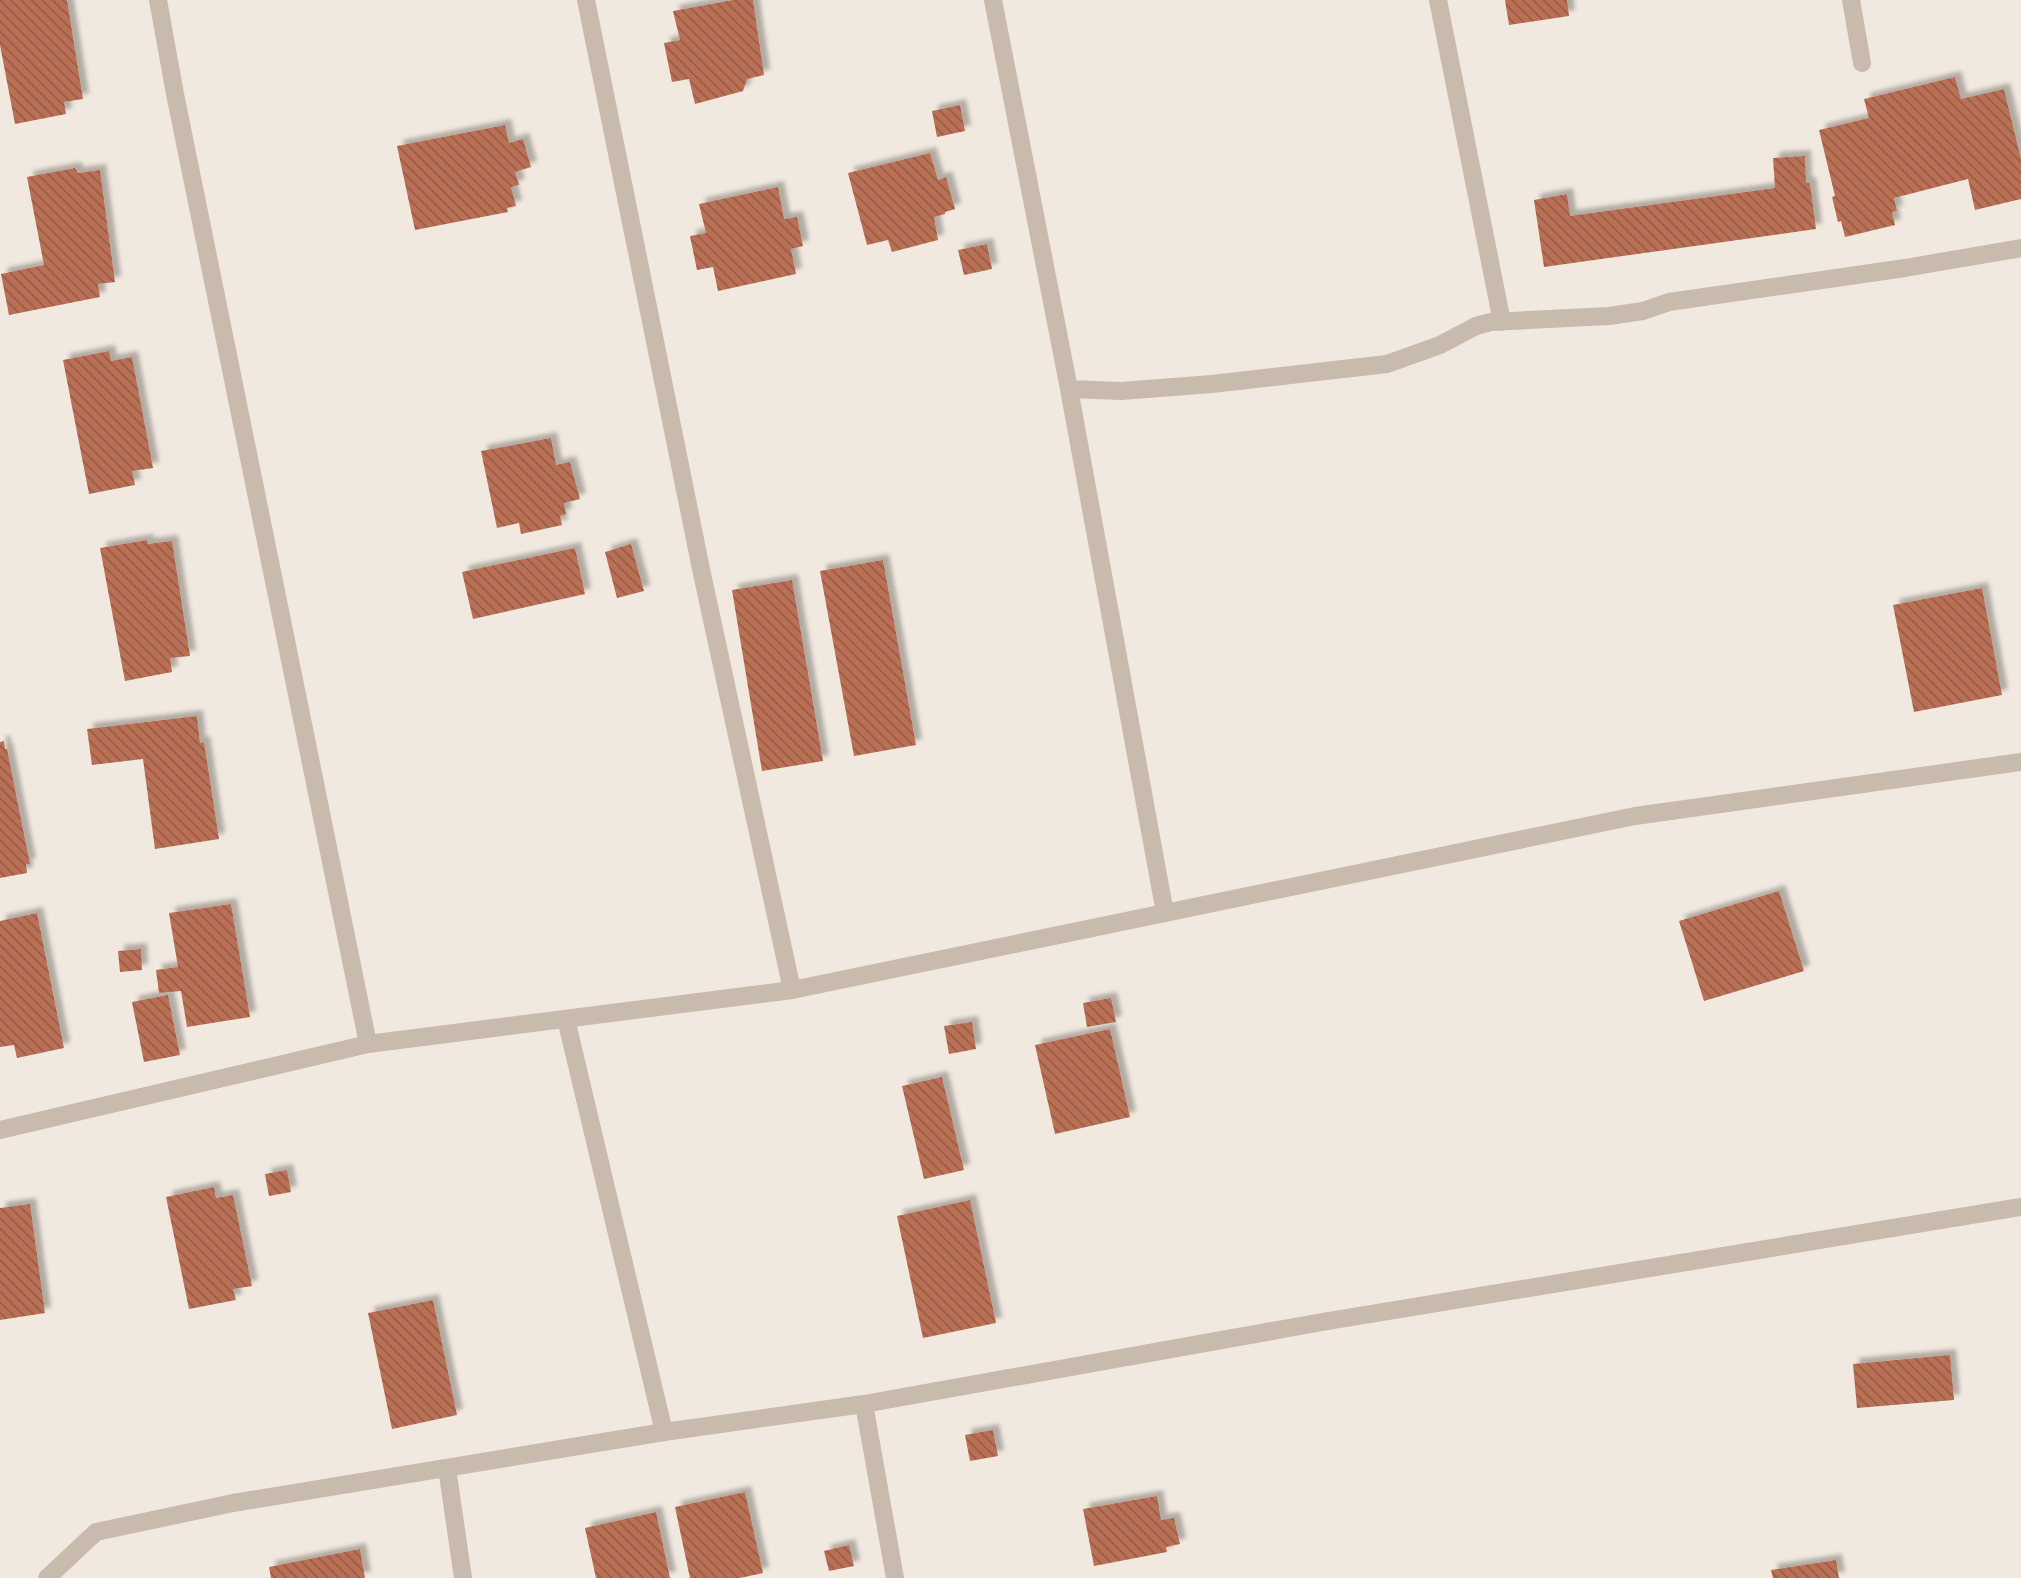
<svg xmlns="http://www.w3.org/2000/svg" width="2021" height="1578" font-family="'PT Sans',sans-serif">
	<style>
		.building { fill: url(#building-back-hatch); filter: url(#shadow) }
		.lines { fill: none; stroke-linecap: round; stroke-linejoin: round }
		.minor { stroke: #c8baad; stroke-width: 18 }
	</style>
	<defs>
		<pattern id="building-back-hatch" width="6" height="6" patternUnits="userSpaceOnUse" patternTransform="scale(1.75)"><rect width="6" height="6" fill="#ba7055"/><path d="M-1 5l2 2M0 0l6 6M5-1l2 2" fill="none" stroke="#985c47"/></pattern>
		<filter id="shadow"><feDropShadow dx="6" dy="-6" stdDeviation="2" flood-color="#0004"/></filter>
	</defs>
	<rect width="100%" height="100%" fill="#f1e9e0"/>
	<path class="building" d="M0 0H67L83 99 64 102 66 114 15 124 0 45Z
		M733 0H753L764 75 747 79 743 91 695 104 689 79 672 82 664 43 680 40 673 11Z
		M1505 0H1567L1569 16 1509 25Z
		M1955 77 1961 99 2004 89 2021 159V199L1975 210 1968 179 1894 198 1897 211 1892 212 1895 225 1845 237 1841 221 1838 222 1832 197 1835 196 1819 130 1869 118 1864 99Z
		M960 105 965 131 937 137 932 111Z
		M505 125 509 143 523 139 531 167 515 172 519 185 511 187 516 206 507 208 508 212 415 230 397 146Z
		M930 153 938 180 946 177 955 209 945 212V214L934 217 938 240 892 252 888 240 867 245 848 173Z
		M1805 156 1806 183H1810L1816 229 1544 267 1534 200 1567 194 1570 216 1775 188 1773 158Z
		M75 168 78 173 100 170 115 282 98 284 100 297 9 315 1 274 44 265 27 177Z
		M778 187 784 219 797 217 803 246 791 249 796 274 718 291 713 267 697 270 690 236 706 233 699 204Z
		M987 244 992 269 964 275 958 250Z
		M109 351 111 361 132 357 153 468 132 471 135 485 89 494 63 360Z
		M551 438 556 465 570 462 580 499 564 503 566 514 560 516 562 525 521 534 519 523 497 528 481 451Z
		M147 540 148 544 172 541 190 656 170 658 172 672 125 681 100 548Z
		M631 544 644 591 617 598 605 552Z
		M575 548 585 594 473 619 462 572Z
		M883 560 916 745 854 756 820 571Z
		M792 580 823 761 762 771 732 590Z
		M1982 588 2002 695 1914 712 1893 605Z
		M197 716 200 743 204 742 219 839 155 849 143 759 92 765 87 729Z
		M4 741 5 749H7L30 864H26L27 873 0 878V742Z
		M1779 891 1804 971 1704 1001 1679 921Z
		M231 904 250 1017 187 1027 181 991 159 993 156 970 178 967 169 913Z
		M37 913 64 1048 17 1058 14 1045 0 1047V921Z
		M141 949 142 970 120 972 118 951Z
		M168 995 180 1055 144 1062 132 1002Z
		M1111 998 1116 1022 1087 1027 1083 1003Z
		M972 1022 976 1049 949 1054 944 1026Z
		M1110 1029 1130 1117 1055 1134 1035 1045Z
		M942 1077 964 1170 924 1179 902 1086Z
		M287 1170 291 1192 269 1196 265 1174Z
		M214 1187 216 1198 233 1195 252 1286 233 1289 236 1300 189 1309 166 1197Z
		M970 1200 996 1323 923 1338 897 1216Z
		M30 1204 45 1313 0 1320V1208Z
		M433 1300 457 1415 392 1429 368 1313Z
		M1950 1355 1954 1400 1857 1408 1853 1364Z
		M993 1430 998 1456 970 1461 965 1435Z
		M745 1492 763 1573 740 1578H690L675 1507Z
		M1157 1496 1161 1520 1174 1518 1180 1544 1166 1547 1167 1552 1094 1566 1083 1509Z
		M656 1512 670 1578H596L585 1528Z
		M849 1545 854 1566 829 1571 824 1551Z
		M360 1549 365 1578H271L269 1567Z
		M1836 1560 1839 1578H1773L1771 1570Z"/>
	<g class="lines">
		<path class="minor" d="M158 0 175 94 368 1044
			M586 0 701 569 792 990
			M993 0 1069 389 1165 913
			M1438 0 1502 322
			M1851 0 1862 63
			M1069 389 1121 391 1212 384 1387 364 1440 345 1476 326 1491 322 1609 316 1643 311 1669 302 1905 268 2021 248
			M566 1019 664 1432
			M0 1130 368 1044 792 990 1635 816 2021 762
			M864 1404 895 1578
			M447 1468 463 1578
			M47 1578 96 1532 233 1503 664 1432 864 1404 1328 1321 2021 1207"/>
	</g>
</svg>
